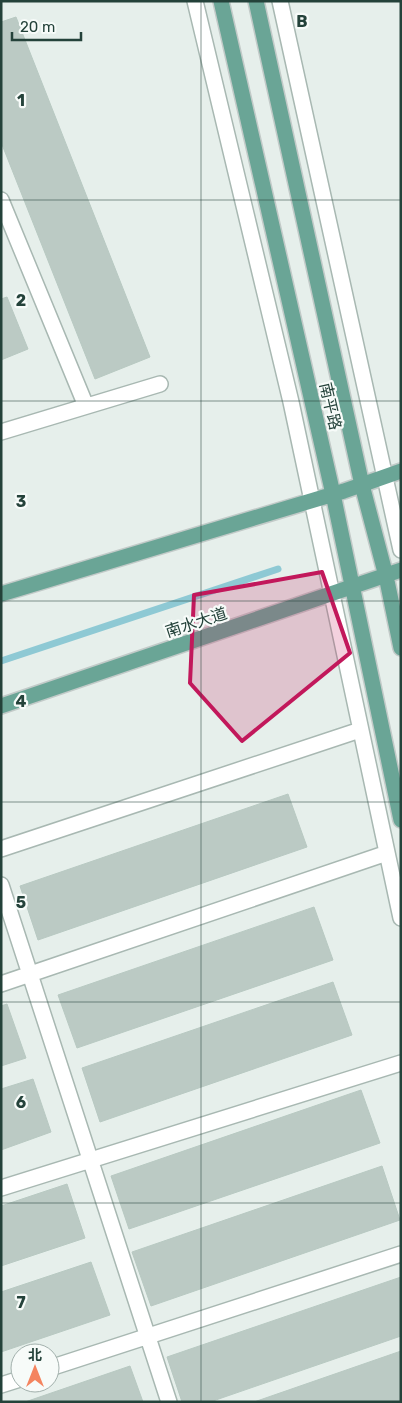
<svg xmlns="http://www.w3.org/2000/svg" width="402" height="1403" font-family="Rubik,'Noto Sans SC',sans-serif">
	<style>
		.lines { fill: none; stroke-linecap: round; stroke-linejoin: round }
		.stream { stroke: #8ec9d4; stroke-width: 7 }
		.building { fill: #bbcac4; stroke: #b8c9c2 }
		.minor-casing { stroke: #a8b8b2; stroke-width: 18 }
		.major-casing { stroke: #c2cac8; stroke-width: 18 }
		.minor { stroke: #fff; stroke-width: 15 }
		.major { stroke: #6aa596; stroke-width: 15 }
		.marked { fill: #c2185b; fill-opacity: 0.2; stroke: #c2185b; stroke-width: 4; stroke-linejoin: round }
		.grid { fill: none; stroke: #24423a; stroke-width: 1; stroke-opacity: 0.55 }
		.labels { text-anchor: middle; stroke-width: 4.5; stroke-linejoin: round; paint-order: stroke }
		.street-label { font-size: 16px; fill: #24423a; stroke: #f7fbf9 }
		.grid-label { font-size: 16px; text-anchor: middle; font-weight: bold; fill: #24423a; stroke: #f7fbf9; stroke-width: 4.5; stroke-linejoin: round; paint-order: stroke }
	</style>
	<rect width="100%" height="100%" fill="#e6efeb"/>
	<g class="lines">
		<path class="stream" d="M1 661 278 569"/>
	</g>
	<path class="building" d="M16 17 150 357 95 379 1 142V22Z
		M7 297 28 349 1 360V299Z
		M288 794 307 847 38 940 20 886Z
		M314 907 333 960 77 1048 58 995Z
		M333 982 352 1035 100 1122 82 1068Z
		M7 1004 26 1058 1 1066V1006Z
		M33 1079 51 1132 1 1150V1089Z
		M361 1090 380 1143 129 1229 111 1176Z
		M382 1166 400 1220 151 1306 132 1252Z
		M67 1184 85 1238 1 1266V1206Z
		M91 1262 110 1315 1 1352V1292Z
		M401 1277V1336L210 1402H182L167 1357Z
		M401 1351V1402H254Z
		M130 1366 143 1402H25Z"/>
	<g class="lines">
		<defs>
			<path id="minor" d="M195 1 291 402 401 918
				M280 1 401 550
				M1 200 86 406
				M1 432 160 384
				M1 849 360 730
				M1 885 169 1402
				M1 984 387 853
				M1 1188 401 1063
				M50 1368 401 1254
				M1 1385 20 1379"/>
			<path id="major" d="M221 1 333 494 401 820
				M256 1 362 485 386 576 401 648
				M1 594 344 491 401 471
				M1 706 401 570"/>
		</defs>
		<use href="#minor" class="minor-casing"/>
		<use href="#major" class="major-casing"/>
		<use href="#minor" class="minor"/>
		<use href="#major" class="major"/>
	</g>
	<path class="marked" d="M322 572 350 653 242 741 190 683 194 595Z"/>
	<path class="grid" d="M201 1V1402M1 200H401M1 401H401M1 601H401M1 802H401M1 1002H401M1 1203H401"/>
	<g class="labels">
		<g class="street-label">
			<text transform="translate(331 406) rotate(77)" y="6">南平路</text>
			<text transform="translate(196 622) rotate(-18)" y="6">南水大道</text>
		</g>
	</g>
	<g class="grid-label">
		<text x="302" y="27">B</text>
		<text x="21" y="106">1</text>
		<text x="21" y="306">2</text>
		<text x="21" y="507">3</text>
		<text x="21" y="707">4</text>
		<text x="21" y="908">5</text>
		<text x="21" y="1108">6</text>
		<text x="21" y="1308">7</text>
	</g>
	<rect width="402" height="1403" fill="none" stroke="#24423a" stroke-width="5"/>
	<g transform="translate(35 1368)"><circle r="24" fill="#f7fbf9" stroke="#a3b1ad"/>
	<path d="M0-4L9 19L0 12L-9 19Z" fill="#f4845f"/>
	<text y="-8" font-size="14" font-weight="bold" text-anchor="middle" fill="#24423a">北</text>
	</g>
	<path d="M12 32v8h69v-8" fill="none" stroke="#24423a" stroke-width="2.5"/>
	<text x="20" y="32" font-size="15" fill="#24423a" stroke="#f7fbf9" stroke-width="4" paint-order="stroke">20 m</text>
</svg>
